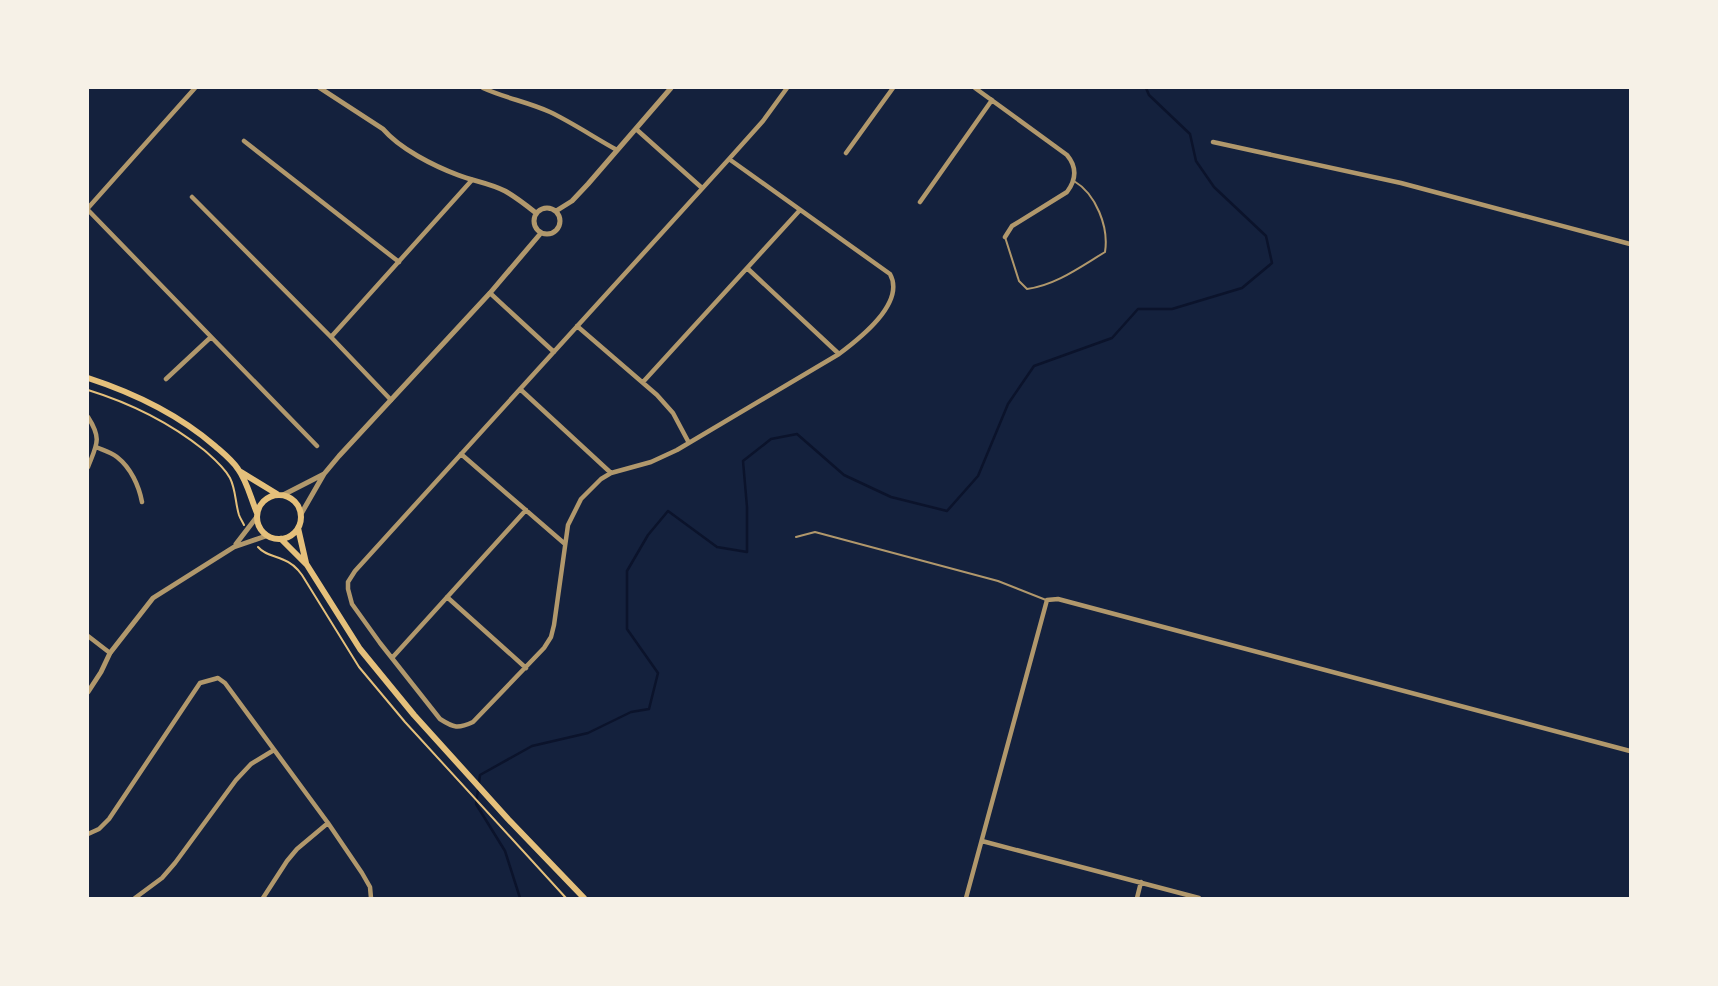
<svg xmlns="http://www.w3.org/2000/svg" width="1718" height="986" font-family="Quicksand,sans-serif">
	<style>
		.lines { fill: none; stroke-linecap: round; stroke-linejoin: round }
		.stream { stroke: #0b132b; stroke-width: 2.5 }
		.path { stroke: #e5c07b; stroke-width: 2 }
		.service { stroke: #b1986c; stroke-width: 2 }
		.minor { stroke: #b1986c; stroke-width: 4.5 }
		.tertiary { stroke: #b1986c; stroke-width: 5 }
		.secondary { stroke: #e5c07b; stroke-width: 6 }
	</style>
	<rect width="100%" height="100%" fill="#14213d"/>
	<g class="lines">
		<path class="stream" d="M479 783 480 775 532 746 588 733 631 712 649 709 658 673 627 629V571L648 535 668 511 717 547 747 552V507L743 461 771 439 797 434 844 475 891 497 947 511 978 476 1008 404 1034 366 1112 338 1138 309H1172L1242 288 1272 263 1266 236 1214 187 1196 161 1190 134 1149 95 1146 88
			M478 790 476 804 505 851 520 898"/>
		<path class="path" d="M88 390C130 403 169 422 204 450 213 458 224 467 230 478 236 490 235 502 239 515 240 518 242 521 244 525
			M258 547C266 556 274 555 284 560 292 563 297 568 302 575L359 667 405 722 566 898"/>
		<path class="service" d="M1005 237 1019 281 1027 289C1056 285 1080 267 1105 252 1109 227 1096 194 1074 181
			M796 537 815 532 998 581 1046 600"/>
		<path class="minor" d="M483 88C505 98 528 102 550 112 573 123 595 138 617 150
			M975 88 1067 155C1077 167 1076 180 1067 192L1012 226 1005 237
			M636 129 702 188
			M244 141 399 262
			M1213 142 1401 183 1630 244
			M846 153 893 88
			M729 159 890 274C906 303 859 339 839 354L677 450 651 462 611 473 601 479 581 499 568 525 554 625 551 637 544 648 473 722C458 729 454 728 440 719L380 643 352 604 348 589V582L355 571 729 159 763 121 787 88
			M192 197 331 337 391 400
			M920 202 992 100
			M88 208 195 88
			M88 210 317 446
			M747 268 839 354
			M490 293 554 352
			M577 326 657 395 673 413 689 443
			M331 337 472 180
			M166 379 211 337
			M643 382 800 210
			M520 389 611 473
			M88 417C102 439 97 444 88 467
			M96 447C103 450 111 452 117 457 131 468 139 486 142 502
			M461 454 565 544
			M447 597 526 668
			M88 636 110 653
			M392 658 526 510
			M88 834 99 829 109 819 200 683 218 678 225 683 328 823 362 873 370 887 371 898
			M982 841 1199 898
			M135 898 162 878 175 863 236 780 251 764 274 750
			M263 898 287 861 297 849 328 823
			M966 898 1047 600 1058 599 1630 751
			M1137 898 1141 882"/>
		<path class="tertiary" d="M320 88 383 129C400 149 434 166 458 175 473 181 490 183 505 191 516 197 526 205 536 213
			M534 221a13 13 0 1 1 26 0a13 13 0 1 1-26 0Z
			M556 211 572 201 588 184 671 88
			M283 495 324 474
			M301 514 324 474 339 456 490 293 541 233
			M236 544 256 518
			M88 692 101 672 110 653 153 598 234 547 266 536"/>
		<path class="secondary" d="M88 378C134 393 178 414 215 446 223 453 232 460 238 469 247 481 251 499 257 513
			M241 472 277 494
			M257 517a22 22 0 1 1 44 0a22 22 0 1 1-44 0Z
			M298 528 306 563
			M281 539 307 565 360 649 414 715 508 819 584 898"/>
	</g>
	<rect width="1718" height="986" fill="none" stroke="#f6f1e7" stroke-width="178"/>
</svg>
